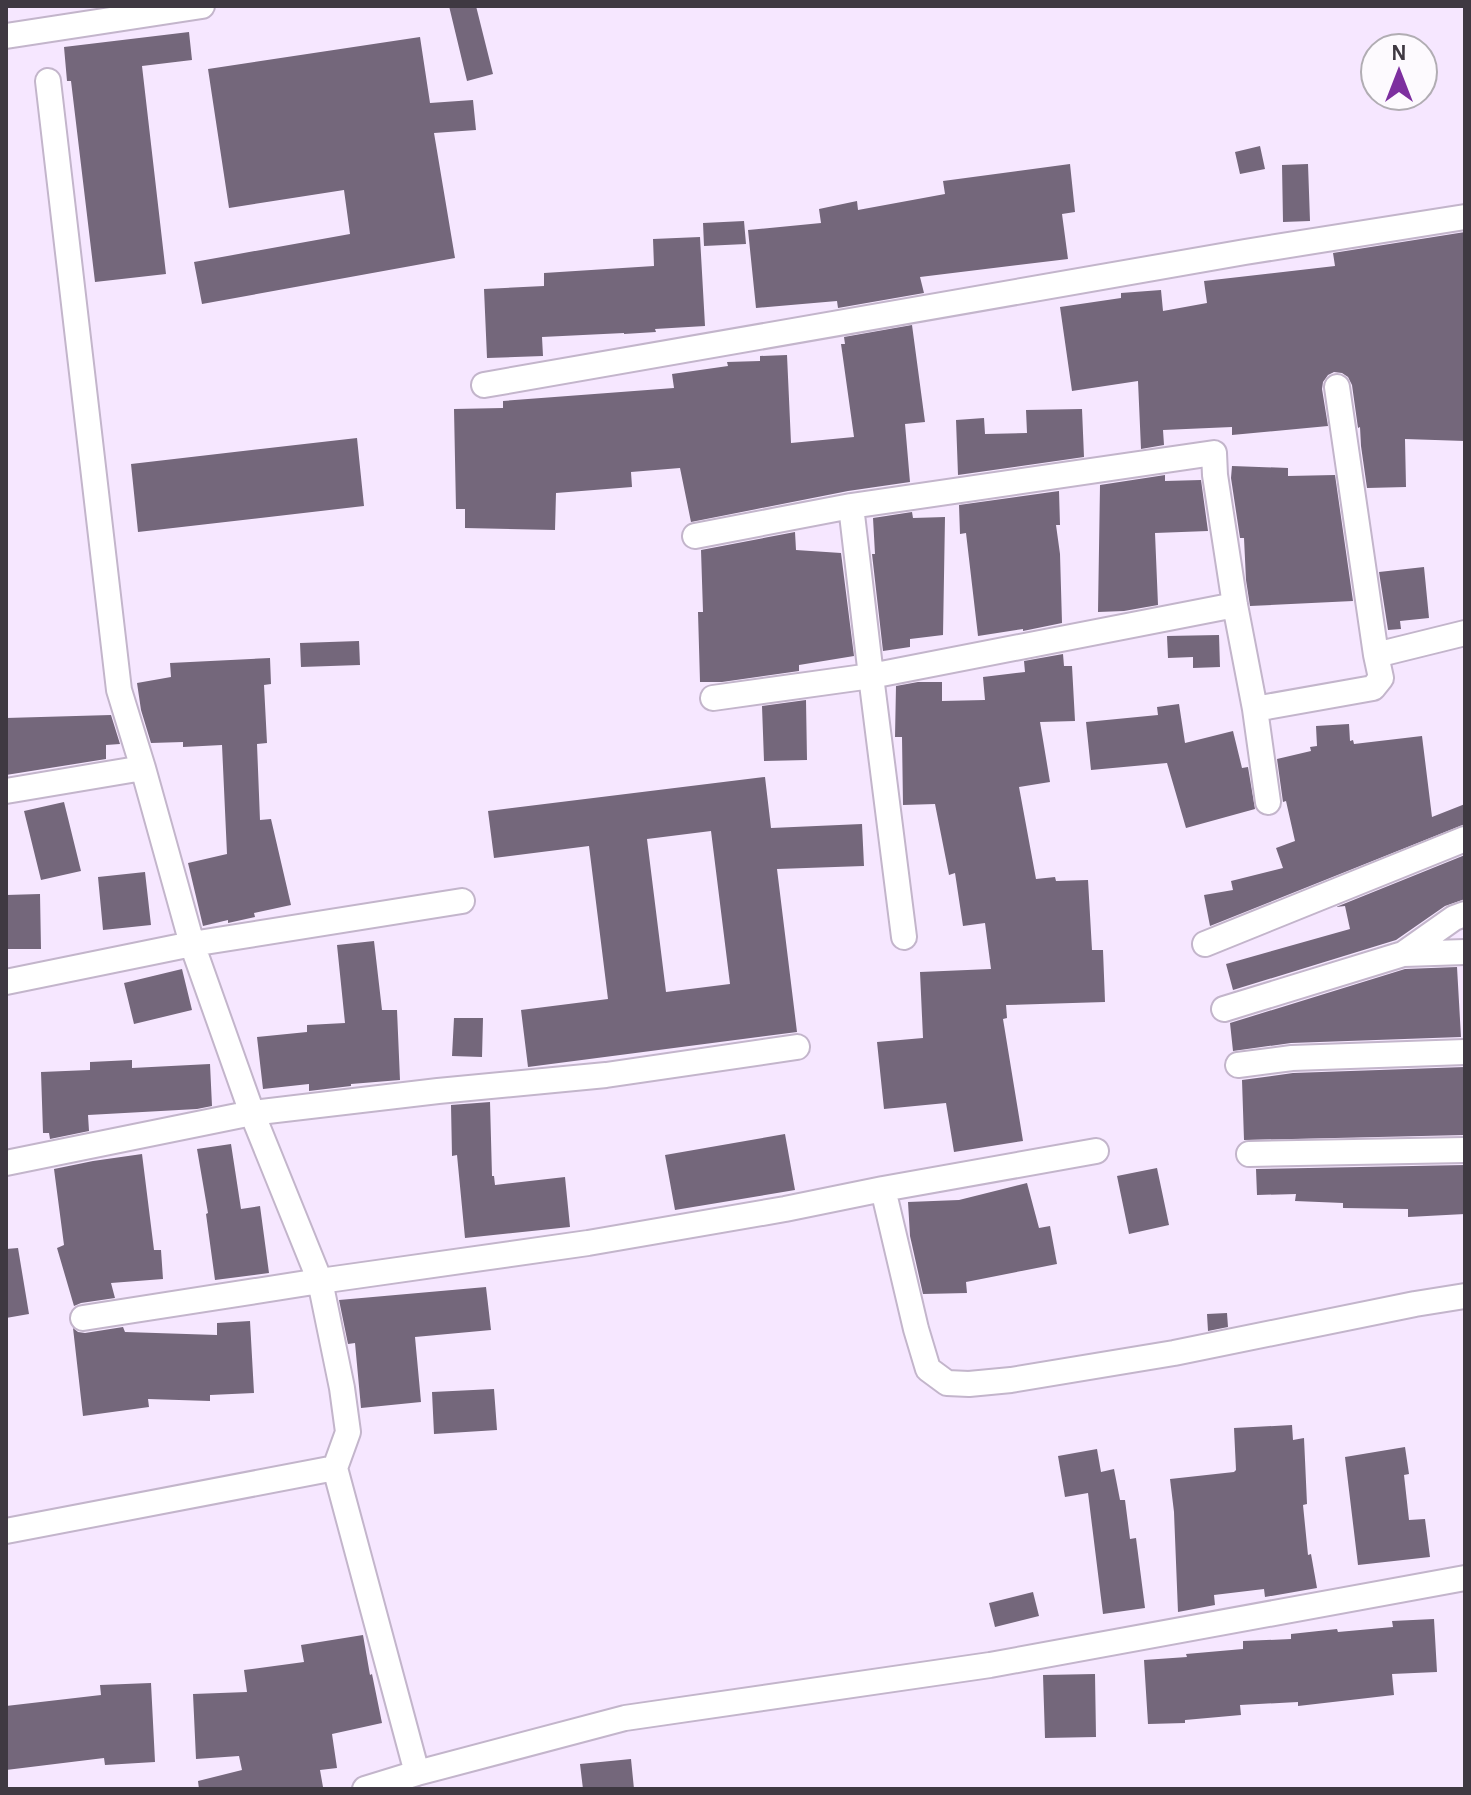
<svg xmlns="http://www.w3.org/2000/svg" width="1471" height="1795" font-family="'Alegreya Sans',sans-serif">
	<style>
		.building { fill: #74677b; fill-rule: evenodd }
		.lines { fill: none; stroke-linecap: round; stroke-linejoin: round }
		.minor-casing { stroke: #c3b5cb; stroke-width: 28 }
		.minor { stroke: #fff; stroke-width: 24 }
	</style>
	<rect width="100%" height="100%" fill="#f6e7ff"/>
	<path class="building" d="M449 6H476L493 74 467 81Z
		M189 32 192 60 142 66 166 274 95 282 71 81H67L64 47Z
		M420 37 430 103 473 100 476 130 434 133 455 258 202 304 194 262 350 234 344 190 229 208 208 69Z
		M1260 146 1265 169 1240 174 1235 152Z
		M1070 164 1075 212 1062 214 1068 259 920 277 924 293 838 308 837 301 756 308 748 230 821 223 819 209 857 201 858 210 945 194 943 181Z
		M1308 164 1310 221 1283 222 1282 165Z
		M744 221 746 244 704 246 703 223Z
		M1465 232V441L1405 439 1406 487 1367 488 1361 446 1360 427 1358 428 1352 385 1348 377 1342 373 1334 372 1328 375 1323 382 1322 389 1328 426 1232 435V427L1163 430 1164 445 1141 449 1138 381 1072 391 1060 307 1121 298V293L1161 290 1163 311 1207 303 1204 281 1335 266 1333 253Z
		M700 237 705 326 655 329 656 332 624 334V333L542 337 543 356 487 358 484 289 544 286V273L654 266 653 239Z
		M912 325 925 422 905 424 910 482 848 491 691 522 680 468 631 472 632 487 556 493 555 530 465 528V509H456L454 409 503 408V401L674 388 672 374 728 366 727 362 760 361V356L787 355 791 443 854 437 841 344H845L844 337Z
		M1082 409 1084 457 958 475 956 420 984 418 985 434 1027 433 1026 410Z
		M357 438 364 506 138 532 131 464Z
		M1232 466 1288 468V476L1335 475 1353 601 1250 606 1246 580 1244 538H1240L1231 478Z
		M1165 475V481L1201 480 1208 531 1155 533 1158 605 1124 611 1098 612 1100 485Z
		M1059 491 1060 525H1056L1060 554 1062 623 1023 631V629L978 636 966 533 960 534 959 505Z
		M912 512 913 518 945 517 943 635 910 639V647L883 651 872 554H875L873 518Z
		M795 532 796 550 841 553 854 656 799 665V671L722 682H700L698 612H703L701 550Z
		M1424 567 1429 618 1400 621 1401 629 1388 630 1379 572Z
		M1219 635 1220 667 1193 668V657L1168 658 1167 636Z
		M359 641 360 665 301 667 300 643Z
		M1063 654 1064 666H1072L1075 721 1040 722 1050 782 1019 787 1036 879 1055 877 1056 881 1088 880 1092 950H1103L1105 1002 1006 1005 1007 1018 1003 1019 1023 1141 954 1152 946 1103 884 1109 877 1042 923 1038 920 972 991 969 985 923 963 926 955 873 949 875 935 804 903 805 902 737H895L896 686 918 682H942V701L985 700 983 677 1025 672 1024 661Z
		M270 658 271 684 264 685 267 743 257 744 260 820 271 819 291 905 254 913 255 917 228 923V920L203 926 188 863 227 854 222 745 183 747V742L151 743 141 710 137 683 171 677 170 663Z
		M806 700 807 760 764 761 762 706Z
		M1179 704 1185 743 1233 731 1242 768 1248 767 1255 809 1186 828 1167 763 1091 770 1086 722 1158 715 1157 707Z
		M111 715 120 744 106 745V759L6 775V718Z
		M1349 724 1350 741 1353 740 1354 744 1422 736 1432 817 1465 804V824L1210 926 1204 895 1233 890 1231 881 1283 868 1276 848 1295 841 1286 801 1283 802 1277 759 1311 751 1310 747 1317 746 1316 726Z
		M765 777 771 828 862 824 864 866 777 869 797 1032 528 1067 521 1010 608 999 589 846 494 858 488 811ZM711 831 730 984 666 992 647 839Z
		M64 802 81 871 41 880 24 811Z
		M1465 855V899L1445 906 1396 940 1233 990 1226 964 1350 929 1345 906 1336 907Z
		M145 872 151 925 103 930 98 877Z
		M40 894 41 949H6V895Z
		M374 941 382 1010H397L400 1080 351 1084V1086L309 1091V1084L263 1089 257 1037 307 1032V1025L345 1023 337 945Z
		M1457 967 1461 1037 1291 1043 1233 1051 1230 1023 1405 969Z
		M182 969 192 1010 134 1024 124 983Z
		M454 1018H483L482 1057 452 1056Z
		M132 1060V1068L210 1064 212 1106 197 1109 88 1115 89 1131 50 1139 49 1133H43L41 1072 90 1070V1062Z
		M1465 1067V1135L1244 1140 1242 1080 1293 1073Z
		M490 1102 492 1176H494L495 1185 565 1177 570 1227 465 1238 457 1155 452 1156 451 1105Z
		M785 1134 795 1190 675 1210 665 1155Z
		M231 1144 241 1209 260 1206 269 1273 215 1280 206 1214 208 1213 197 1149Z
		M142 1154 154 1250H161L163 1279 111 1283 115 1298 81 1303 74 1306 57 1248 64 1245 54 1169 93 1161Z
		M1465 1165V1214L1408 1217V1209L1343 1208V1203L1295 1201 1296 1194 1257 1195 1256 1169Z
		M1157 1168 1169 1225 1129 1234 1117 1176Z
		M1027 1183 1039 1228 1050 1226 1057 1264 966 1282 967 1293 923 1294 910 1236 908 1202 959 1200Z
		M18 1248 29 1314 6 1318V1249Z
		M486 1287 491 1330 415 1337 421 1402 361 1408 355 1343 348 1344 339 1300Z
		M1227 1313 1228 1327 1208 1331 1207 1314Z
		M250 1321 254 1393 210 1395V1401L148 1399 149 1407 83 1416 73 1328 78 1332 85 1333 123 1327 125 1332 217 1335V1323Z
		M494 1389 497 1430 434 1434 432 1392Z
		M1292 1425 1293 1440 1304 1438 1307 1504 1303 1505 1308 1555 1311 1554 1317 1588 1265 1597 1264 1589 1214 1595 1215 1605 1178 1612 1174 1512 1170 1479 1234 1472 1236 1470 1234 1428Z
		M1405 1447 1409 1474 1404 1475 1409 1520 1425 1519 1430 1557 1358 1565 1345 1457Z
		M1097 1449 1101 1472 1114 1469 1120 1500H1125L1130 1539 1136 1538 1145 1608 1103 1614 1088 1493 1065 1497 1058 1456Z
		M1033 1592 1039 1616 995 1627 989 1603Z
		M1434 1619 1437 1672 1392 1674 1394 1695 1298 1706V1702L1240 1705 1241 1715 1185 1720V1723L1148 1724 1144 1660 1187 1657 1186 1654 1243 1649V1641L1291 1639V1634L1337 1629 1338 1632 1393 1627 1392 1621Z
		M363 1635 370 1675 372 1674 382 1723 332 1734 337 1768 320 1770 323 1787 309 1789H199L198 1781 242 1770 239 1756 196 1759 193 1694 247 1692 244 1670 304 1662 301 1645Z
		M1095 1674 1096 1737 1045 1738 1043 1675Z
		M151 1683 155 1762 105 1765 104 1758 6 1770V1706L101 1695 100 1685Z
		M631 1759 634 1789H583L580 1764Z"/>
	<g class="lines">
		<defs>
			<path id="minor" d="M6 36 202 6
				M48 81 119 690 143 768 192 944 252 1113 320 1281 83 1318
				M484 385 1245 252 1465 217
				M1337 387 1376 655
				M695 536 851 506
				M1235 605 871 676 851 506 1214 453 1215 475 1235 605 1255 709 1373 688 1381 678 1376 655 1465 633
				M713 698 871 676 904 937
				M1255 709 1268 802
				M6 791 143 768
				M1205 944 1465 839
				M1403 954 1454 918 1465 914
				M6 982 192 944 462 901
				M1224 1009 1403 954 1465 952
				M1238 1065 1292 1058 1465 1052
				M1249 1154 1465 1150
				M6 1163 252 1113 438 1091 606 1075 797 1047
				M883 1189 1096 1151
				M335 1468 348 1432 342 1388 320 1281 588 1243 785 1209 883 1189 916 1329 928 1369 947 1383 969 1384 1011 1380 1174 1353 1415 1304 1465 1296
				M6 1531 335 1468 417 1773 625 1718 990 1665 1465 1578
				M365 1789 417 1773"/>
		</defs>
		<use href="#minor" class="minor-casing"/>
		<use href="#minor" class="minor"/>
	</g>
	<rect width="1471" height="1795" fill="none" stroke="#3f3942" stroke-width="16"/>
	<g transform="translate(1399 72)"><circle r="38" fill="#fdfafe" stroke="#b1adb3" stroke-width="2"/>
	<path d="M0-6L14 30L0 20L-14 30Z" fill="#7d2f9f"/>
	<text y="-12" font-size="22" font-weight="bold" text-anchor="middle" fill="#3f3942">N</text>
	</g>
</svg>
